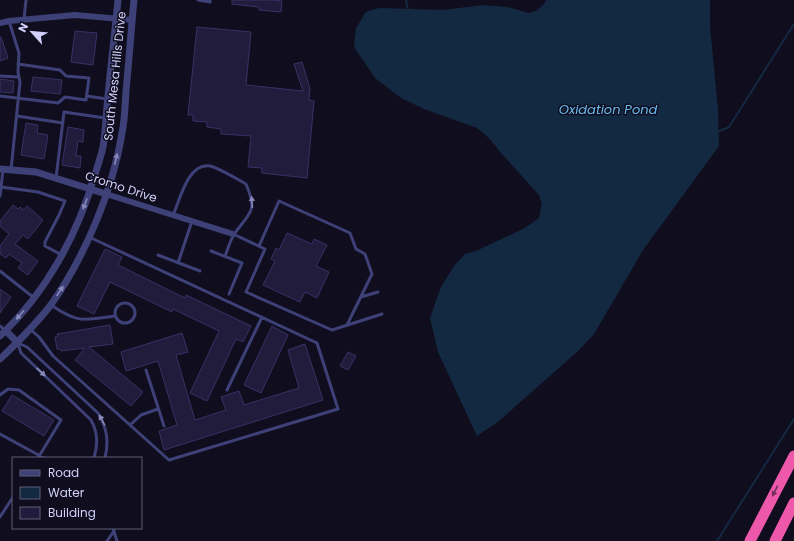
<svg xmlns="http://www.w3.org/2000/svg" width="794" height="541" font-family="Poppins,sans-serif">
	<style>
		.water { fill: #132942 }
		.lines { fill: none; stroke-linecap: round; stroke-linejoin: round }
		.stream { stroke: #132942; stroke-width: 2 }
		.building { fill: #211c3c; stroke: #383166 }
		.service { stroke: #3e4078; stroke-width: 3 }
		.minor { stroke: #3e4078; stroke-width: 6 }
		.tertiary { stroke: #3e4078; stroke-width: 7 }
		.motorway { stroke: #ed58aa; stroke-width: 11 }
		.oneway { fill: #8888b9 }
		.oneway2 { fill: #732f5d }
		.labels { text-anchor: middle; stroke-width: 3; stroke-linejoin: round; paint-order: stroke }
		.street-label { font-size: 12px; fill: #d2d0fa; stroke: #100e1e }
		.water-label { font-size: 13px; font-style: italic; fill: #69baef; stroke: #100e1e }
	</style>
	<rect width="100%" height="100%" fill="#100e1e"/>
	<path class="water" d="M546 0H710V27L718 109 719 146 643 250 594 334 578 351 499 421 477 436 438 352 430 318 441 287 454 266 465 254 476 251 525 228 539 218 542 204 539 195 501 153 490 139 477 128 424 109 401 98 375 78 354 47 356 28 366 12 379 8 443 10 483 5 507 7 529 13 536 11 544 4Z"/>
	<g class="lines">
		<path class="stream" d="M406 0 408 10
			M717 132 729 127 794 24
			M717 541 794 419"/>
	</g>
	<path class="building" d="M232 0H274L282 1 281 12 259 10V7L232 4Z
		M197 27 251 32 246 85 303 91 294 64 302 62 310 89 309 100 314 101 307 178 262 173V168L248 167 251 136 221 134V129L207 127V122L193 121V115H188Z
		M75 31 97 33 93 65 71 62Z
		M0 37H1L8 58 0 61Z
		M33 77 62 80 60 94 31 91Z
		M0 79 14 81 13 93 0 92Z
		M26 123 38 125 37 133 48 135 44 159 21 155Z
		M68 127 84 130 83 142 78 141 76 156H81L80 168 62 165Z
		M13 205 18 209 20 207 24 210 27 206 43 220 28 239 23 235 15 244 38 261 28 275 18 268 22 263 9 254 6 258 0 254V246L9 234 0 226V221Z
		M287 233 312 244 314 239 327 245 316 266 329 272 317 298 305 292 300 302 263 285 275 261 271 259 276 248 279 250Z
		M105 249 122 257 118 265 185 298 186 295 251 326 243 342 236 339 207 401 190 393 219 331 173 309 172 312 110 282 94 314 77 306Z
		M0 289 11 297 0 313Z
		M110 325 113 344 89 347 143 392 131 406 75 360 85 348 61 351 60 349H57L55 337 58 336 57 334Z
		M272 326 288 335 261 393 244 385Z
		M182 333 188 352 176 355 195 420 226 410 221 397 239 391 244 405 299 388 288 350 305 344 323 400 164 450 159 431 177 425 158 361 126 371 121 352Z
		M348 352 356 356 348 370 340 366Z
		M12 395 54 420 44 436 2 411Z"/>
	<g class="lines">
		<path class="service" d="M198 0 210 2V0
			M24 19 26 0
			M9 21 19 53 18 72 20 82 11 170
			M0 76 18 77
			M0 96 58 103 65 97 86 100 89 78 66 76 60 70 18 64
			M87 96 107 99
			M17 116 63 123
			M56 178 64 112 105 118
			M1 187 38 192 65 201 59 215 45 242V246L62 255
			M0 196 3 170
			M173 215C180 200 188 162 210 166 219 168 237 179 246 184 258 212 250 212 235 233 230 240 228 249 225 256
			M233 234 265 249 246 292 332 330 382 314
			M259 246 279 201 350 233 356 249 365 254 372 274 347 325
			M211 251 242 263 229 294
			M158 255 200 271
			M178 263 192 221
			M0 271 33 297
			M361 297 378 292
			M115 313a10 10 0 1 1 20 0a10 10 0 1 1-20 0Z
			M51 305C79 324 83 320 115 316
			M0 326 6 331
			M30 329 39 337 53 356 169 460 338 409 317 343 89 237
			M18 343 27 347 98 413C107 428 109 441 105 458
			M18 344 21 353 91 420C98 433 98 444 94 458
			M146 370 164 426
			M227 390 262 317
			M0 395 8 389 19 390 61 420 38 458
			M130 425 141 415 158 409
			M0 434 44 458
			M0 517 13 497
			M113 528 117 541
			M107 541 114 531"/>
		<path class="minor" d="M0 23 9 21 75 15 132 20
			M106 194 233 234"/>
		<path class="tertiary" d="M0 169 36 172 106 194
			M6 331 18 343
			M0 336C46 293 78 234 95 174 98 165 101 156 103 147 106 130 106 113 108 96 111 64 115 32 118 0
			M0 359C18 342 35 325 50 306 84 259 113 190 122 133 125 119 125 105 126 91 129 61 131 30 134 0"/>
		<path class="motorway" d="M750 541 794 456
			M775 541 794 503"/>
	</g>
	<defs><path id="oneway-solid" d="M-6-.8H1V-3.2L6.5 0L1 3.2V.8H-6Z"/></defs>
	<g class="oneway">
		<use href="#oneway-solid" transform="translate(116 159) rotate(-77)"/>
		<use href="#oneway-solid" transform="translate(252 202) rotate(-93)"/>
		<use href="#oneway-solid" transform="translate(85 204) rotate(111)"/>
		<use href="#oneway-solid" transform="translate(60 291) rotate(-56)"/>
		<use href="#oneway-solid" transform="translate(20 315) rotate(131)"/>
		<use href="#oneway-solid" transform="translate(41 372) rotate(43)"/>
		<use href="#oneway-solid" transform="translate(102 420) rotate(-118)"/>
	</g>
	<use class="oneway2" href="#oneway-solid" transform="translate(775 491) rotate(117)"/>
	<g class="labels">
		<g class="street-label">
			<text transform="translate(115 76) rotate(-84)" y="4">South Mesa Hills Drive</text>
			<text transform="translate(121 187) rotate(18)" y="4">Cromo Drive</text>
		</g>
		<g class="water-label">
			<text x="608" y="114">Oxidation Pond</text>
		</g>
	</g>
	<rect x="12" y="457" width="130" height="72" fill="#100e1e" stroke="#5e5c76"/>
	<rect x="20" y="470" width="20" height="6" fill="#3e4078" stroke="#5e5c76"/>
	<text x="48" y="477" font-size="12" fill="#d2d0fa">Road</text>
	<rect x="20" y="487" width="20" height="12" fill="#132942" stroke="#5e5c76"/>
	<text x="48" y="497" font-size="12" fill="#d2d0fa">Water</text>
	<rect x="20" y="507" width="20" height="12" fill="#211c3c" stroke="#5e5c76"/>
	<text x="48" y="517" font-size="12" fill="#d2d0fa">Building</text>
	<g transform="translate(32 32) rotate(297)" stroke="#100e1e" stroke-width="3" paint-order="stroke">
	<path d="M0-3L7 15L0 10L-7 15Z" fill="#d2d0fa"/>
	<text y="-6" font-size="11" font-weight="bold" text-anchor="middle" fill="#d2d0fa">N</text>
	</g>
</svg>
